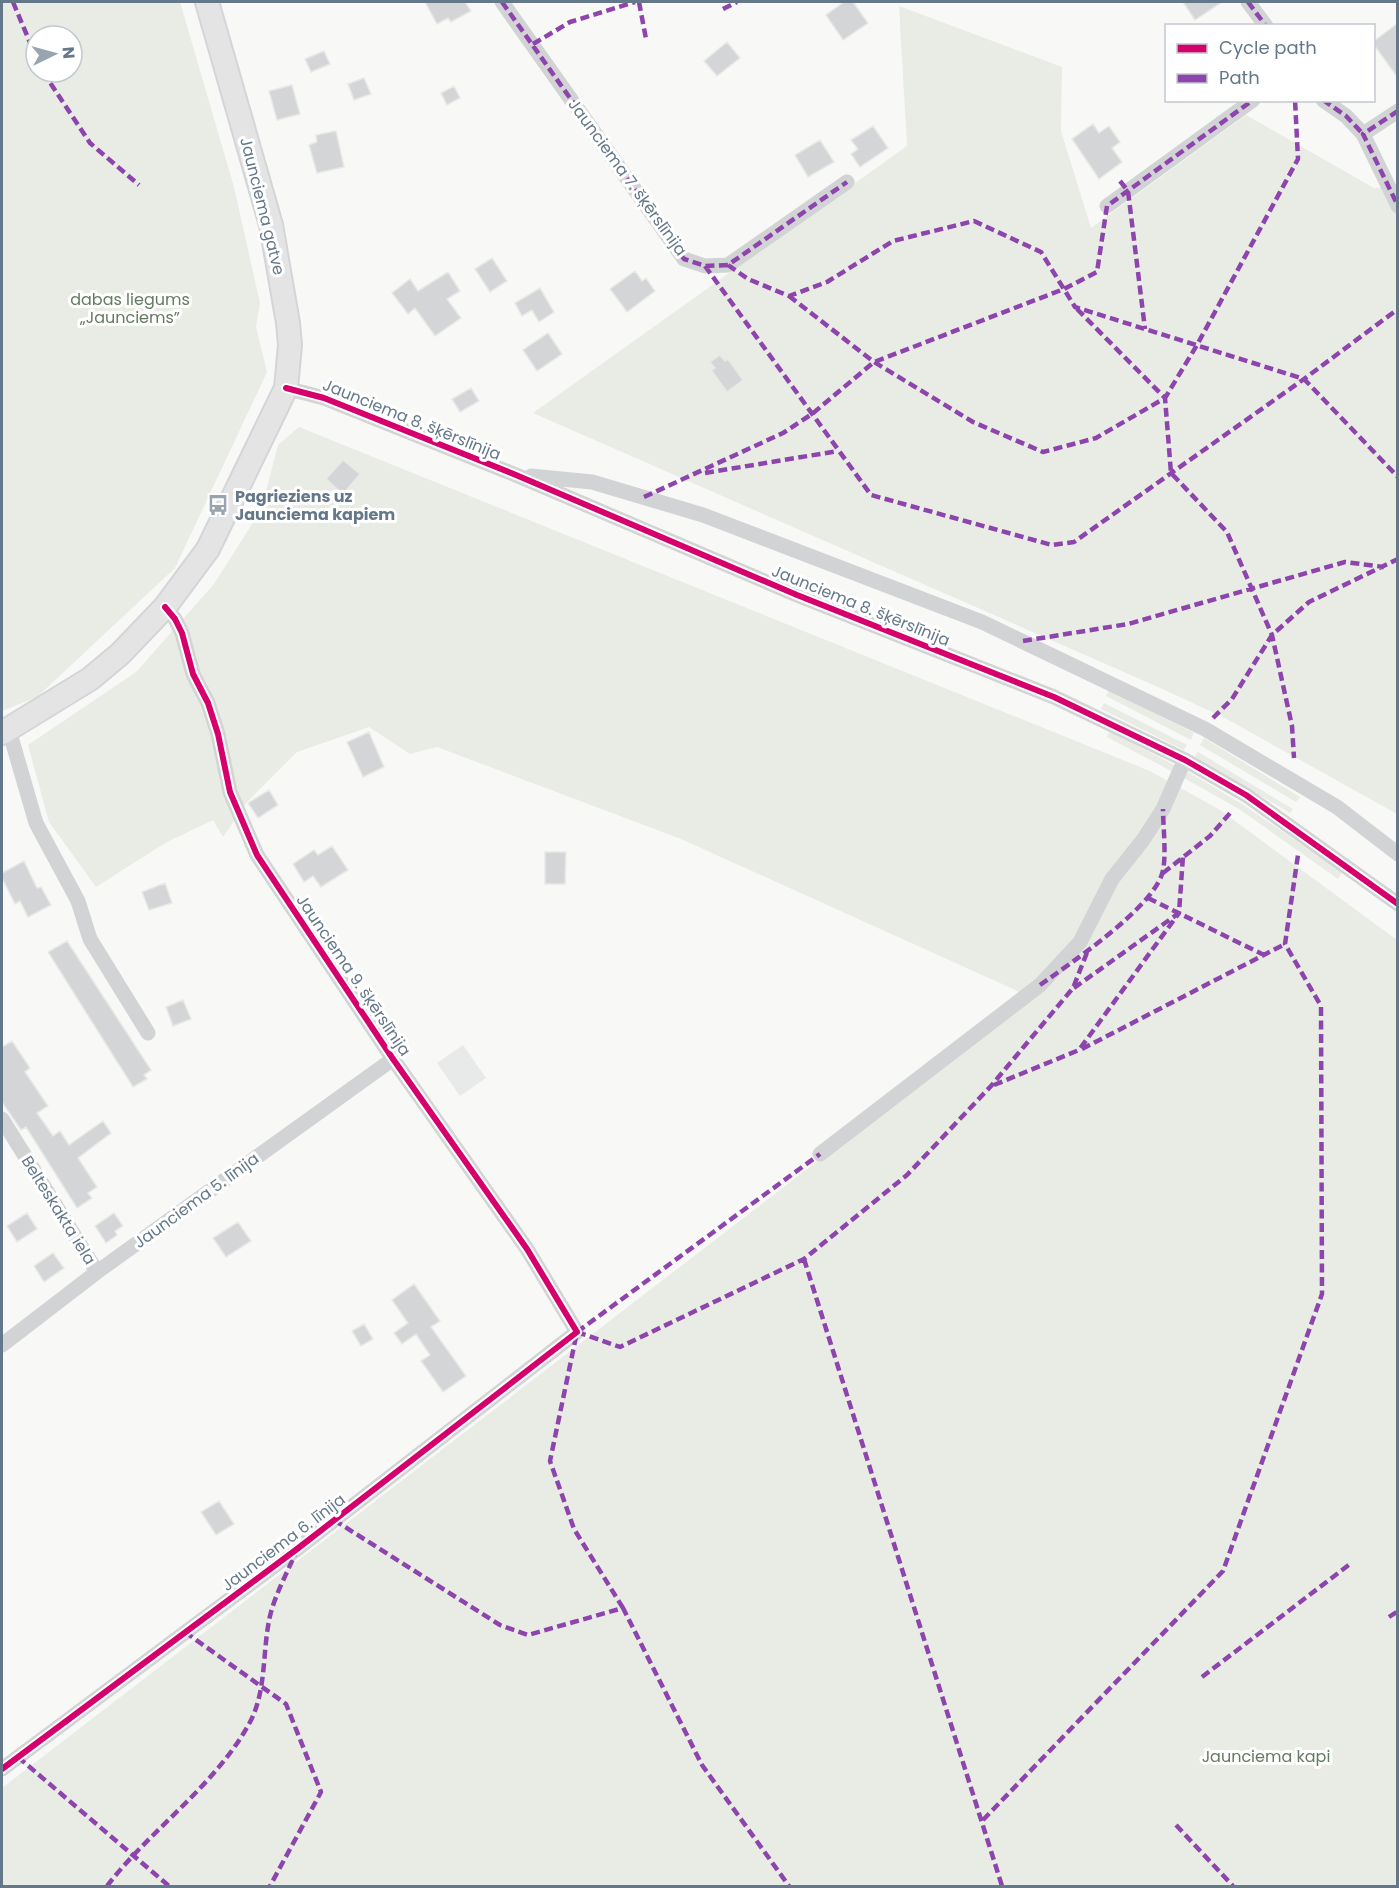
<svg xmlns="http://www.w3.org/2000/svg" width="1399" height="1888" font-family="Poppins,sans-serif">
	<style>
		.built { fill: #e8eaea }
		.green { fill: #e8ece5; fill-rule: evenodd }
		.building { fill: #d4d5d6; stroke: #e8e8e7; stroke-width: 1.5 }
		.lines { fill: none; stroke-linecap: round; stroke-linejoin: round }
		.secondary-casing { stroke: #d3d5d7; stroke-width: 26 }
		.minor { stroke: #d2d3d4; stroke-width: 15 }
		.secondary { stroke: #e4e4e5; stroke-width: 22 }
		.quiet { stroke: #8e44ad; stroke-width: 4.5; stroke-dasharray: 9 4.5; stroke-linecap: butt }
		.cycleway-casing { stroke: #fff; stroke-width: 10 }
		.cycleway { stroke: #d6006c; stroke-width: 6 }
		.labels { text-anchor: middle; stroke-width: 6; stroke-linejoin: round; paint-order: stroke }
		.street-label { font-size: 16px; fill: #65788a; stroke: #fff }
		.park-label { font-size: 16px; fill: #657b61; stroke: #fff }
		.poi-label { font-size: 16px; font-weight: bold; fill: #65788a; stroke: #fff; text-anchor: start }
	</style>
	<rect width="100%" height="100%" fill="#f8f8f7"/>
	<path class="built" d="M463 1045 486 1078 460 1096 437 1063Z"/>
	<path class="green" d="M2 2H180L234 187 260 303 256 327 267 372 175 568 37 697 2 711ZM36 36H72V72H36Z
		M899 6 1062 67 1061 131 1091 228 1246 115 1374 188 1397 186V814L1223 717 1158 687 533 413 907 146Z
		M299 427 1150 771 1220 810 1397 940V1886H2V1788L1031 997 681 839 437 747 410 754 369 727 297 752 247 802 223 837 213 820 165 843 96 887 49 822 28 745 136 672 214 584 261 510 278 445Z
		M1109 690 1194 733 1191 740 1106 696Z
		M1104 703 1187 745 1184 750 1101 709Z
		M1110 731 1176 766 1173 772 1107 737Z
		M1204 738 1300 797 1296 802 1200 745Z
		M1198 752 1293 809 1290 813 1195 757Z
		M1185 770 1242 804 1342 872 1338 879 1239 809 1182 777Z"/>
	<path class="building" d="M425 2H465L471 11 451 22 448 18 437 24Z
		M844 2H853L868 23 843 40 826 15Z
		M1183 2H1222L1195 20Z
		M1398 23V78L1374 45V41Z
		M727 42 740 58 717 76 704 61Z
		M324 51 330 64 311 72 305 59Z
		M364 78 371 94 354 100 348 84Z
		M292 85 300 114 277 120 269 91Z
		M454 86 460 98 447 105 441 93Z
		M1093 124 1099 133 1109 126 1120 142 1112 148 1122 162 1099 179 1072 139Z
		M873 126 888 148 860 167 851 154 858 149 851 140Z
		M336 131 344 167 317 173 309 145 317 142 316 135Z
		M820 140 834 162 808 177 795 155Z
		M492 258 507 281 490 292 475 269Z
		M635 271 642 281 646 278 655 291 627 312 610 289Z
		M448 272 460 291 447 299 461 318 435 336 415 308 408 314 392 293 410 279 418 291Z
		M540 288 554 312 539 322 532 310 522 316 515 303Z
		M548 333 562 354 537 371 523 350Z
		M720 355 725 361 728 359 743 380 727 392 711 370 715 368 710 362Z
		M471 388 479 401 460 412 452 399Z
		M343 460 360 474 343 494 326 479Z
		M369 732 384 767 363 777 347 742Z
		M269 790 278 805 258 818 248 803Z
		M332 846 348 870 321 887 313 876 304 882 293 864 314 850 318 855Z
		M545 852H566L565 884H545Z
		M24 861 37 888 41 887 51 905 28 917 20 901 15 904 2 878V873Z
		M165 883 172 903 149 910 142 892Z
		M67 941 151 1070 144 1075 147 1079 133 1087 48 952Z
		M183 1000 191 1019 173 1026 166 1007Z
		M12 1041 30 1068 25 1072 48 1106 37 1113 53 1136 60 1131 69 1145 103 1121 111 1133 78 1158 97 1187 88 1193 92 1198 77 1208 26 1127 21 1130 2 1102V1047Z
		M27 1213 37 1229 17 1242 7 1226Z
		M114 1213 123 1226 115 1231 117 1235 106 1243 95 1226Z
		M238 1222 251 1241 226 1257 213 1238Z
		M53 1253 64 1268 44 1282 34 1266Z
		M414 1284 440 1321 431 1327 466 1376 443 1392 421 1361 430 1355 416 1334 402 1344 394 1333 408 1323 392 1300Z
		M364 1324 373 1339 361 1346 352 1331Z
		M219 1501 234 1524 216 1535 201 1512Z"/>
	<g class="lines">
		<defs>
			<path id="secondary" d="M2 733 90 679 120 654 165 607 208 549 286 388 290 345 288 323 271 225 207 2"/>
		</defs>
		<use href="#secondary" class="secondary-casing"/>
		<path class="minor" d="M502 2 684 259 705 266 728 265 847 182
			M1248 2 1266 26
			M1323 100 1346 116 1363 134
			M1398 111 1363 134 1398 206
			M1107 206 1253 100
			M286 388 324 398 516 475 797 595 1054 697 1185 760 1246 795 1398 904
			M531 476 592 482 703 515 982 622 1205 729 1337 807 1398 854
			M9 730 36 823 78 901 90 939 148 1033
			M2 1119 97 1272
			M820 1154 1040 985 1080 942 1112 879 1143 840 1163 809 1181 768
			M2 1345 97 1272 393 1059
			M2 1769 297 1549 577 1332 527 1249 393 1059 257 855 230 792 218 734 208 703 193 674 182 633 175 619 165 607"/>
		<use href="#secondary" class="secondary"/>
		<path class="quiet" d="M13 2 36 57
			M502 2 684 259 705 266 728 265 847 182
			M639 2 646 39
			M1248 2 1266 26
			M723 9 737 2
			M533 44 570 22 635 2
			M43 72 90 143 139 185
			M1323 100 1346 116 1363 134
			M1398 111 1363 134 1398 206
			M1120 181 1128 191 1145 329
			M728 265 748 279 789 296 827 282 893 241 974 221 1041 252 1075 307 1304 379 1398 477
			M705 266 871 495 1052 545 1074 542 1304 379 1398 309
			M789 296 874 362 973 422 1043 452 1096 438 1165 398 1197 345 1298 159 1295 100
			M1077 309 1165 398 1171 473 1227 532 1272 635 1292 726 1294 758
			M705 473 838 451
			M644 497 783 433 812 414 874 362 1064 289 1097 272 1107 206 1253 100
			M1023 641 1128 624 1345 562 1384 567
			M1213 718 1232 699 1272 635 1309 602 1398 559
			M1163 873 1210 836 1232 811
			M1148 898 1264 955
			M1040 985C1071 963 1151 909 1162 874 1167 859 1163 826 1163 809
			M1074 988 1179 913 1183 856
			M1082 1049 1285 944
			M994 1085 1079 1050 1179 913
			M804 1259 1002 1886
			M577 1332 620 1347 804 1259 907 1175 991 1086 1073 988 1088 950
			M334 1520 500 1625 528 1635 623 1608 702 1765 789 1886
			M623 1608 574 1529 550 1461 577 1332 820 1154
			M1389 1617 1398 1611
			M185 1632 286 1704 321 1792 270 1886
			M1202 1677 1350 1564
			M18 1757 169 1886
			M983 1820 1223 1571 1322 1294 1321 1006 1285 944 1298 855
			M1176 1825 1233 1886
			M107 1886C150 1830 214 1787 249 1724 267 1692 262 1651 270 1616 275 1595 287 1573 296 1552"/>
		<defs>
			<path id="cycleway" d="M286 388 324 398 516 475 797 595 1054 697 1185 760 1246 795 1398 904
				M2 1769 297 1549 577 1332 527 1249 393 1059 257 855 230 792 218 734 208 703 193 674 182 633 175 619 165 607"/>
		</defs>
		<use href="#cycleway" class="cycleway-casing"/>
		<use href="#cycleway" class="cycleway"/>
	</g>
	<defs>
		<symbol id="bus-bare" viewBox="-9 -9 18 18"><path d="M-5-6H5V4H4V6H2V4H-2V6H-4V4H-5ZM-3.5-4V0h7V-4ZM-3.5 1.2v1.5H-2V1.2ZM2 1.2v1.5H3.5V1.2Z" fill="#98a5b0" stroke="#fff" stroke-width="2.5" paint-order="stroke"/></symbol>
	</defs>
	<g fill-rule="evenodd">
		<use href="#bus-bare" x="203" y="490" width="30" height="30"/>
	</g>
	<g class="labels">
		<g class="street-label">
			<text transform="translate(628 177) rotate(54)" y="6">Jaunciema 7. šķērslīnija</text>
			<text transform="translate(263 206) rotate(76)" y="6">Jaunciema gatve</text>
			<text transform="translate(412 419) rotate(22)" y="6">Jaunciema 8. šķērslīnija</text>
			<text transform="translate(861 605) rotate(22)" y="6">Jaunciema 8. šķērslīnija</text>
			<text transform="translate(354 975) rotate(56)" y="6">Jaunciema 9. šķērslīnija</text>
			<text transform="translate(196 1200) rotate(-36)" y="6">Jaunciema 5. līnija</text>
			<text transform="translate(59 1210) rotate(58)" y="6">Belteskakta iela</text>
			<text transform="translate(283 1542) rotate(-37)" y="6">Jaunciema 6. līnija</text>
		</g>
		<g class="park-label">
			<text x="130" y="305">dabas liegums<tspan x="130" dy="18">„Jaunciems”</tspan></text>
			<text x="1266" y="1762">Jaunciema kapi</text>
		</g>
		<g class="poi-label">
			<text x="235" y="502">Pagrieziens uz<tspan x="235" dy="18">Jaunciema kapiem</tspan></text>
		</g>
	</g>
	<rect width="1399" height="1888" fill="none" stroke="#65788a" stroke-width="6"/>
	<rect x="1165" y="24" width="210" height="78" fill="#ffffff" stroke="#c1c9d0" stroke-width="1.5"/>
	<rect x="1177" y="44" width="30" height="9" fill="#d6006c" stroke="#c1c9d0" stroke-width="1.5"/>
	<text x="1219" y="54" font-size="18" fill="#65788a">Cycle path</text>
	<rect x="1177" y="74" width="30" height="9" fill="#8e44ad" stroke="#c1c9d0" stroke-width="1.5"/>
	<text x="1219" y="84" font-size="18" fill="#65788a">Path</text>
	<g transform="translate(54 54) rotate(85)"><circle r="28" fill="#ffffff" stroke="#c1c9d0" stroke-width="1.5"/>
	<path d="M0-4.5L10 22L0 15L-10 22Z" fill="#98a5b0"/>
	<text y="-9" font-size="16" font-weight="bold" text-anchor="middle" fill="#65788a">N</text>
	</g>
</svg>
